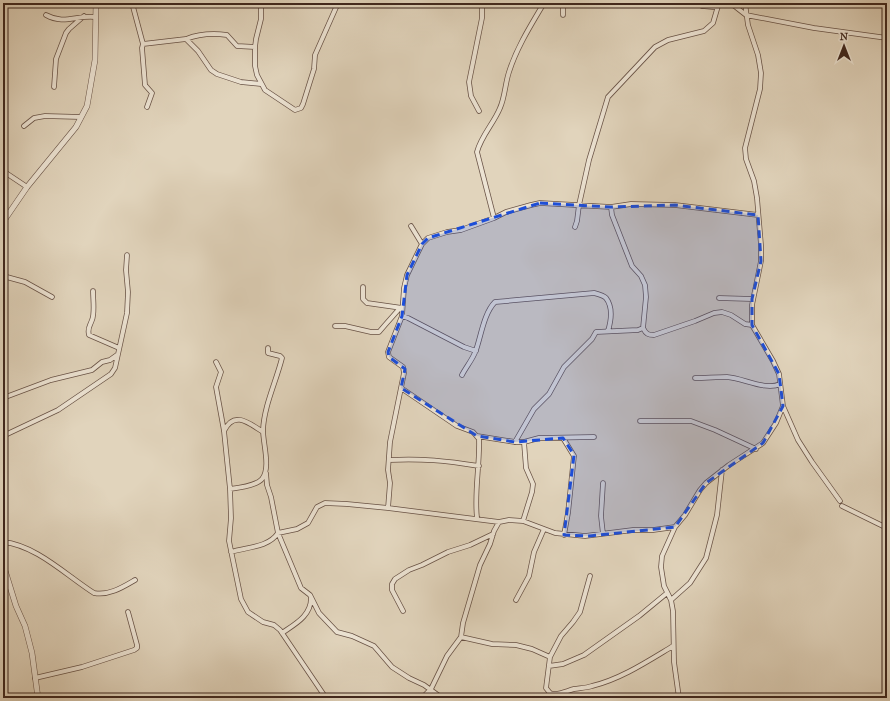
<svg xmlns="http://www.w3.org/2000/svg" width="890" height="701" font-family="'IM FELL French Canon',serif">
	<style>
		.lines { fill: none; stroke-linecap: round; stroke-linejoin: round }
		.minor-casing { stroke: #685246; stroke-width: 5.5 }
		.tertiary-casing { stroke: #685246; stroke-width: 6 }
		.minor { stroke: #ece3d3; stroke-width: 4 }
		.tertiary { stroke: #ece3d3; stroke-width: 5 }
		.marked { fill: #1d4ed8; fill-opacity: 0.2; stroke: #1d4ed8; stroke-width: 3; stroke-dasharray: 8 5; stroke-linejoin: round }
	</style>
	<rect width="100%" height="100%" fill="#e1d4bc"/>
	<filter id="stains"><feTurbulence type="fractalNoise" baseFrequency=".005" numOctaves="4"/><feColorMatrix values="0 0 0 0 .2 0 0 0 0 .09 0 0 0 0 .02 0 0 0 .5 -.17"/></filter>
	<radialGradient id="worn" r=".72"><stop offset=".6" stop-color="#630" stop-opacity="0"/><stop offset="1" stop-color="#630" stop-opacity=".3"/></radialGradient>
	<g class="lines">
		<defs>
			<path id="minor" d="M132 3 143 44
				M261 3V19L256 39 255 47V66L257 75 265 90 295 110 301 108 303 104 314 69 315 55 338 3
				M563 3V15
				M695 3 702 6 713 7 724 4H732L746 15 814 28 887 38
				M745 3 748 25 758 55 761 73 760 89 745 148 746 159 754 181 757 198 761 245V261L752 305V325L773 361 779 374 783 406 798 440 812 462 840 501
				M46 15C64 25 76 15 95 17
				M186 39C199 34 212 33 227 35L237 46 255 47
				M54 87 56 59 66 33 69 29 84 16
				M147 107 152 93 145 85 142 48 143 44 186 39 198 51 211 70 217 74 241 82 261 84
				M479 111 471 96 469 82 482 18V3
				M24 126 34 118 45 116 81 117
				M3 171 27 187
				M494 218 477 152C481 136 494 123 500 108 505 97 505 84 509 72 517 47 531 25 544 3
				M411 226 422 244
				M575 227 577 221 579 205 589 160 608 97 655 47 668 40 704 31 713 23 718 6
				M3 276 25 282 52 297
				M363 287V299L367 303 402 308
				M93 291C93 300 95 313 92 320 90 326 87 328 89 335L119 348
				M719 298 752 299
				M402 316 408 318 464 347 476 351
				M335 326H345L371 332H379L385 325 400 308
				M643 328C646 334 648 335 654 335L695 321 714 313 722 312 731 315 745 324 752 325
				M216 362 221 372 216 387 224 431 230 489 231 518 229 541 241 599 248 612 263 622 274 625 280 630 326 698
				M462 375C466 367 473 359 476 350 481 336 484 313 495 302L594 293C598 294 603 295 606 298 613 307 611 321 608 331
				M695 378C706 378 716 377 727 377 743 378 766 391 780 384
				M401 388 457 426 473 432 479 439C480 465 474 492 477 518
				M3 398 51 380 92 370 102 362 110 360 117 355
				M640 421H691L715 430 756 449
				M224 431C234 410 249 423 263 432
				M3 436 58 410 111 374 115 368 127 313 128 292 126 270 127 255
				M477 436 515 442H524L539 438 594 437
				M563 438 574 456 568 513 564 535
				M515 442 534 409 549 394 564 367 592 339 596 332 638 330 643 328 646 297 645 285 641 276 632 266 612 215 611 207
				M389 460C421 458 447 461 479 466
				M266 473 267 485 271 497 278 533 301 588 310 595 319 613 337 632 352 636 374 646 392 667 409 678 424 685 442 698
				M230 489C238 488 257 485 262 479 271 468 263 444 263 430 264 406 276 382 282 358L280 356 268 353V348
				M842 506 887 528
				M388 508 390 483 388 470 390 442 404 373 403 367 389 357 388 352 402 316 404 288 407 275 422 244 428 238 447 232 461 230 494 218 506 212 531 205 540 203 611 207 631 204 675 205 758 215
				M523 521 532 492 533 484 526 468 524 442
				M675 527 662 556 661 567 664 586 671 600 673 611 674 662 679 698
				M603 534 601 516 603 483
				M3 542C36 545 67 576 94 593 109 596 123 587 135 580
				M231 552C246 547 268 548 278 533L297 529 308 523 317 507 325 503 347 504 388 508 499 522
				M590 576 580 612 573 622 561 636 550 657 546 688 550 693C558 696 566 691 574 689 580 688 586 688 592 686 621 679 648 661 673 646
				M3 585 7 579
				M516 600 529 576 534 552 544 529
				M671 600 690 583 706 558 717 515 722 470
				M403 611 392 590V584L395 579 409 570 422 565 448 552 470 545 493 534
				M282 633C295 624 311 616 311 598
				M461 637 492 644 516 645 532 649 550 657
				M549 666 563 664 584 655 639 616 667 593
				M35 678 82 667 134 650 137 648V645L128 612
				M422 698 431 689 447 656 461 637 463 623 480 565 490 544 494 531 499 522 509 520 523 521 555 533 585 536 633 530H653L675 527 685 515 700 490 706 483 729 465 763 443 776 423 783 406"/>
			<path id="tertiary" d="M3 222 27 187 76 127 87 106 95 60 96 3
				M3 564 16 606 25 626 32 653 38 698"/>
		</defs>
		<use href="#minor" class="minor-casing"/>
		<use href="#tertiary" class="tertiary-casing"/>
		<use href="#minor" class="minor"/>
		<use href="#tertiary" class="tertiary"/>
	</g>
	<path class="marked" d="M540 203 611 207 675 205 758 215 761 261 752 299V325L779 374 783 406 763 443 706 483 675 527 590 536 564 535 574 455 563 438 515 442 477 436 401 388 405 369 389 357 388 352 402 316 407 275 422 244 428 238Z"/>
	<rect width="890" height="701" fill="none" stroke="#e1d4bc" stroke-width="16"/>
	<rect x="4" y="4" width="882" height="693" fill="none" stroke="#3f271e" stroke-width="2"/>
	<rect x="8" y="8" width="874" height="685" fill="none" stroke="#3f271e"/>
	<g transform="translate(844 46)" stroke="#ece3d3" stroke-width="3" paint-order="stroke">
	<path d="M0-3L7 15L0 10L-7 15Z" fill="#3f271e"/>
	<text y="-6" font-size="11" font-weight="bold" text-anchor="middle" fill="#3f271e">N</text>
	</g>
	<rect width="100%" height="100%" filter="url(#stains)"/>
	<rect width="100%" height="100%" fill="url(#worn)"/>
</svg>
